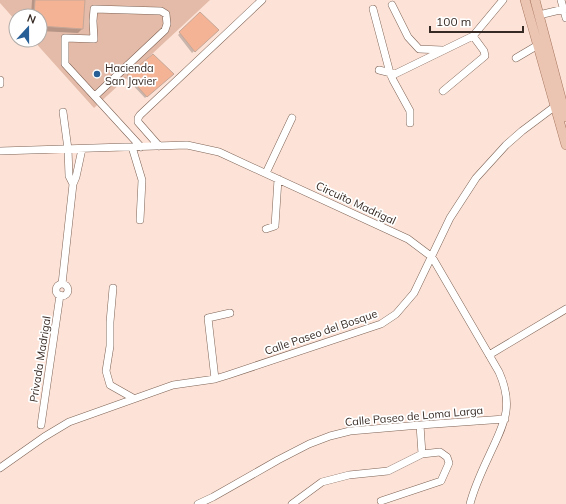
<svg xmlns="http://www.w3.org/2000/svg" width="566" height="504" font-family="Mulish,sans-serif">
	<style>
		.green { fill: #e4bba8 }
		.shadow { fill: #0003 }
		.building { fill: #f4b395; stroke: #c5a798 }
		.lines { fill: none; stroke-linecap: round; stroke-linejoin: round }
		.minor-casing { stroke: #7d6255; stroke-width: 8 }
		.major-casing { stroke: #a4755e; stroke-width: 10 }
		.minor { stroke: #fff; stroke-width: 7 }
		.major { stroke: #ecc4b2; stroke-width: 9 }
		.poi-dot { fill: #275e96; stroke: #fff; stroke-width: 1.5 }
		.labels { text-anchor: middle; stroke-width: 3.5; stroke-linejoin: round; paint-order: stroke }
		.poi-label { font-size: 11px; fill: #362a24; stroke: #fff; text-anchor: start }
		.street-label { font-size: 11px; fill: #362a24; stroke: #fff }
	</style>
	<rect width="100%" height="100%" fill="#fde3d7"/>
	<path class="green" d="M0 0H210L94 108 33 40H40V16H16V21L0 3Z"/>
	<path class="shadow" d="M32 0H84L82 29 78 33 40 31V16H31Z
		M200 13 217 30 192 53 178 35Z
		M153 55 172 74 145 98 126 78Z"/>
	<path class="building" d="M35 0H85L83 29 40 26V16H34Z
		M200 12 219 30 195 52 179 32Z
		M153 54 174 74 147 97 127 75Z"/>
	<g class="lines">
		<defs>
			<path id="minor" d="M561 0 566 18
				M392 5 408 37 419 49 442 50
				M373 9 390 73 393 80 410 111V123
				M539 15 564 9
				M516 58 538 45
				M379 70 395 74 473 36 503 0
				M0 80V84
				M443 91 485 56 484 51 473 36
				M95 96 165 30 167 24 166 14 161 11 94 9 93 21 94 39 65 38V64L141 147
				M63 112 68 149 69 176 73 184
				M159 146 138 122V118L140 115 262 0
				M132 147 142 180 140 220
				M0 151 187 145 219 152 408 239 432 257 499 372C515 408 503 425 488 458 481 473 474 488 470 504
				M266 173 292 118
				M266 229 275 226 278 179
				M62 284 73 184 76 177 82 149
				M56 290a6 6 0 1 1 12 0a6 6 0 1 1-12 0Z
				M113 288 110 322V346L106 371 110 385 133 398
				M489 355 566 309
				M215 379 208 318 230 313
				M41 425 60 295
				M0 468 44 437 69 422 173 385 215 379 228 375 381 324 396 314 414 293 450 218 476 178 506 145 522 131 558 104
				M381 501 441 481 449 463 447 457 440 452 422 454
				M198 504 213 497 278 460 309 444 330 436 350 431 420 425 505 419
				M292 504 322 482 349 475 388 471 422 454 420 425"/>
			<path id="major" d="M525 0 566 145
				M535 0 566 117"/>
		</defs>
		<use href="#minor" class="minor-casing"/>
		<use href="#major" class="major-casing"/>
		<use href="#minor" class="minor"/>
		<use href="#major" class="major"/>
	</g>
	<circle class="poi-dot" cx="97" cy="74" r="4"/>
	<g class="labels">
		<g class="poi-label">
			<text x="105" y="72">Hacienda<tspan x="105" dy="13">San Javier</tspan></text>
		</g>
		<g class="street-label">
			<text transform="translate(356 203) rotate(25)" y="4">Circuito Madrigal</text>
			<text transform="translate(321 332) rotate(-19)" y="4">Calle Paseo del Bosque</text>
			<text transform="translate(40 359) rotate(-81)" y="4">Privada Madrigal</text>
			<text transform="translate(414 416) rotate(-5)" y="4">Calle Paseo de Loma Larga</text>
		</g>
	</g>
	<g transform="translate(28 28) rotate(21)"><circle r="19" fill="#ffffff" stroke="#afaaa7"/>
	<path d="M0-3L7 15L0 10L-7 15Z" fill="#275e96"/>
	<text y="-6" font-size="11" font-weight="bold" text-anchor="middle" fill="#362a24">N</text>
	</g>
	<path d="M430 26v6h93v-6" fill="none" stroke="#362a24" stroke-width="2"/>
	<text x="436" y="26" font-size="12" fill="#362a24" stroke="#ffffff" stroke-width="3" paint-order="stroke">100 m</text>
</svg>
